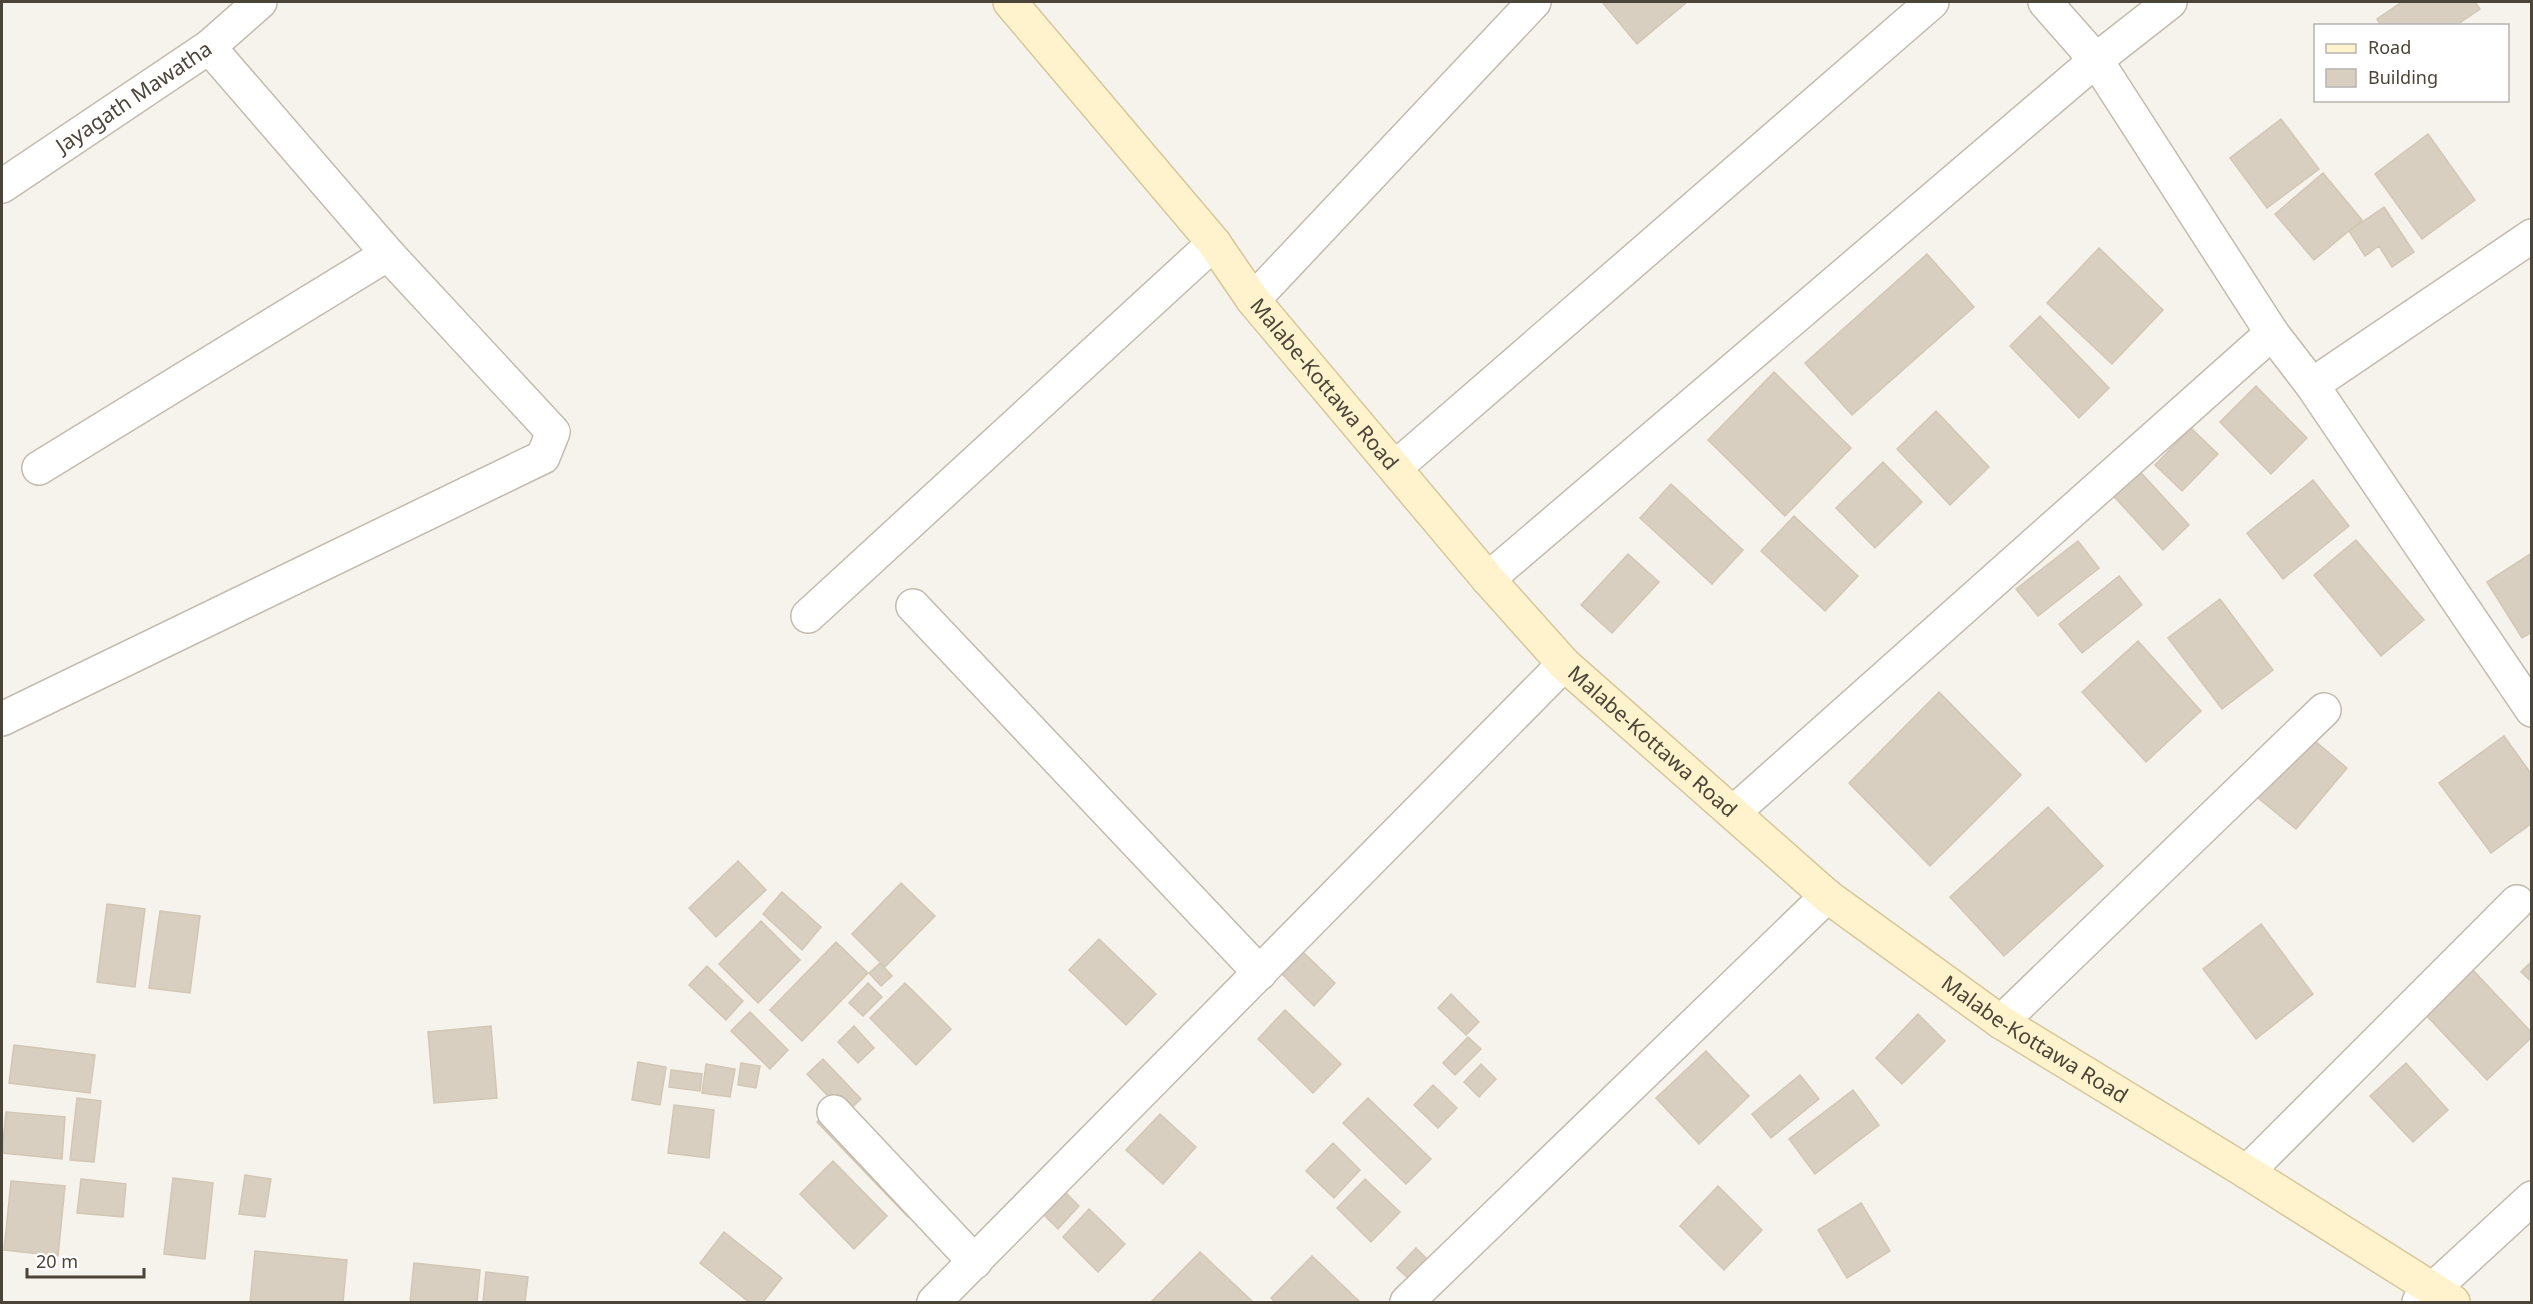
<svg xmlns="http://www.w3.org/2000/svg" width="2533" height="1304" font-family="'Noto Sans',sans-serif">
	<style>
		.building { fill: #d8cfc1; stroke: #d3c7b4; stroke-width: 1.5 }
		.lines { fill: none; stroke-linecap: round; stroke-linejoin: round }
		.minor-casing { stroke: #c2bbae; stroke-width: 36 }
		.secondary-casing { stroke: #d6c79b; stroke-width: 36 }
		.minor { stroke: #fff; stroke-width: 33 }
		.secondary { stroke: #fff3cd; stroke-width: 33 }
		.labels { text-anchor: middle; stroke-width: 4.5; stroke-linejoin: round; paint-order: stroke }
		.street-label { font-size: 21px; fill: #4b4439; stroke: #fff }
	</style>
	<rect width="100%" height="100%" fill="#f6f3ec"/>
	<path class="building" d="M1602 2H1687L1637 44Z
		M2402 2H2475L2480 9 2455 26H2381L2377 19Z
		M2281 119 2319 169 2267 208 2230 158Z
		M2428 134 2475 200 2422 239 2375 174Z
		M2323 173 2362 220 2314 260 2275 214Z
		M2384 207 2414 252 2392 267 2379 246 2365 256 2349 231Z
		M2099 248 2163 310 2112 364 2047 303Z
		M1927 254 1974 307 1852 415 1805 363Z
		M2040 316 2109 388 2079 418 2010 346Z
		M1774 372 1851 448 1785 516 1708 440Z
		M2256 386 2307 438 2271 474 2220 422Z
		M1936 411 1989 467 1950 505 1897 449Z
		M2191 428 2218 454 2182 491 2155 465Z
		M1883 462 1922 502 1875 548 1836 508Z
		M2133 464 2189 525 2163 550 2107 489Z
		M2313 480 2349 526 2283 579 2247 533Z
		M1671 484 1743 550 1712 584 1640 518Z
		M1794 516 1858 576 1825 611 1761 551Z
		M2356 540 2424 620 2381 656 2314 575Z
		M2078 541 2099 568 2038 616 2016 589Z
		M2532 553V632L2522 638 2487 582Z
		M1628 554 1659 582 1612 633 1581 605Z
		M2119 576 2142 605 2082 653 2059 624Z
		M2220 599 2273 670 2222 709 2168 638Z
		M2138 641 2201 711 2146 762 2082 692Z
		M1939 692 2021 775 1930 866 1849 783Z
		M2309 736 2347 768 2296 829 2258 798Z
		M2504 736 2532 775V823L2491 853 2439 783Z
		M2048 807 2103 866 2004 956 1950 897Z
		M738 861 766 890 716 937 689 908Z
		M901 883 935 916 885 967 852 934Z
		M782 892 821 927 802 950 763 914Z
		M107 904 145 909 135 987 97 982Z
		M160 911 200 916 190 993 149 988Z
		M761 921 800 960 758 1003 719 964Z
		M2261 924 2313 994 2256 1039 2203 969Z
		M1099 939 1156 994 1126 1025 1069 970Z
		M836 942 868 973 802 1041 770 1010Z
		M1303 952 1335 983 1314 1006 1282 974Z
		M2532 961V982L2521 972Z
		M880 963 892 976 881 986 869 973Z
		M707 966 743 1001 726 1020 689 985Z
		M2472 969 2532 1033V1037L2487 1080 2425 1014Z
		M868 983 882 997 863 1016 849 1003Z
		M905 983 951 1029 916 1065 870 1018Z
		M1451 994 1479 1022 1466 1035 1438 1008Z
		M1285 1010 1341 1064 1313 1093 1258 1039Z
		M750 1012 788 1050 770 1069 731 1031Z
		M1918 1014 1945 1041 1902 1084 1876 1058Z
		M491 1026 497 1098 434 1103 428 1032Z
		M854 1026 874 1048 858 1063 838 1042Z
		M1468 1037 1481 1049 1455 1075 1443 1063Z
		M14 1045 95 1055 90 1093 9 1083Z
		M1706 1051 1749 1096 1699 1144 1656 1098Z
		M823 1059 861 1099 845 1114 807 1074Z
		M638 1062 666 1067 660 1105 632 1100Z
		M741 1063 760 1066 756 1088 738 1085Z
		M2406 1063 2448 1110 2413 1142 2370 1096Z
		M706 1064 735 1069 730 1097 702 1093Z
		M1481 1064 1496 1079 1479 1097 1464 1082Z
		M671 1070 702 1074 700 1091 669 1087Z
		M1800 1075 1819 1099 1771 1138 1752 1114Z
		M1433 1085 1457 1108 1438 1128 1414 1105Z
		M1853 1090 1879 1125 1815 1174 1789 1139Z
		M77 1098 101 1101 94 1162 70 1160Z
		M1368 1098 1431 1159 1406 1184 1343 1123Z
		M674 1105 714 1110 709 1158 668 1153Z
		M6 1112 65 1117 62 1159 2 1153Z
		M828 1112 919 1206 908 1217 817 1122Z
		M1160 1114 1196 1147 1163 1184 1126 1150Z
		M1333 1143 1360 1170 1334 1198 1306 1171Z
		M833 1161 887 1216 854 1249 800 1194Z
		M245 1175 271 1179 265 1217 239 1214Z
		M173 1178 213 1183 205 1259 164 1254Z
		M81 1179 126 1184 123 1217 77 1213Z
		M1365 1179 1400 1212 1371 1242 1337 1208Z
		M11 1181 65 1186 58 1256 4 1250Z
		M1718 1186 1762 1230 1724 1270 1680 1226Z
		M1060 1187 1079 1206 1058 1229 1039 1210Z
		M1861 1203 1890 1251 1847 1278 1818 1230Z
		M1089 1209 1125 1244 1098 1272 1063 1237Z
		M724 1232 782 1278 763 1302H749L700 1263Z
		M1416 1248 1430 1262 1411 1281 1397 1268Z
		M255 1251 347 1260 343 1302H250Z
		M1200 1252 1253 1302H1151Z
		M1312 1256 1360 1302H1275L1271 1298Z
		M414 1263 480 1270 477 1302H410Z
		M486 1272 528 1277 525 1302H483Z"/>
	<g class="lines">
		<defs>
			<g id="minor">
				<path d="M2045 2 2096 60 2272 333 2312 385"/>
				<path id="s1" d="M2 186 209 47 260 2"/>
				<path d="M2532 236 2312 385 2532 710"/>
				<path d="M1253 300 1534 2"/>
				<path d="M1396 467 1932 2"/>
				<path d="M39 468 388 254"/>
				<path d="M1488 579 2096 60 2170 2"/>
				<path d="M913 606 1260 973"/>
				<path d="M808 616 1214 243"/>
				<path d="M2 719 543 457 553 432 388 254 209 47"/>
				<path d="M1734 812 2272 333"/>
				<path d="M2001 1022 2324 710"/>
				<path d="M834 1112 975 1262"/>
				<path d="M2247 1172 2517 902"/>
				<path d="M934 1302 1564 664"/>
				<path d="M1407 1302 1827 896"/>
				<path d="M2419 1302 2532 1198"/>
			</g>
			<g id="secondary">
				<path id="s2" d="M1010 2 1214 243 1253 300 1488 579 1564 664 1827 896 2001 1022 2247 1172 2453 1302"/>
			</g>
		</defs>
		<use href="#minor" class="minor-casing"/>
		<use href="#secondary" class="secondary-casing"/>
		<use href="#minor" class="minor"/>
		<use href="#secondary" class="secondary"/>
	</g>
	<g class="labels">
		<g class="street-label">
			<text dy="7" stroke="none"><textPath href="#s1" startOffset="159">Jayagath Mawatha</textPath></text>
			<text dy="7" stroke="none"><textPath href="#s2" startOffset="495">Malabe-Kottawa Road</textPath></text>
			<text dy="7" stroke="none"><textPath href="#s2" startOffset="981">Malabe-Kottawa Road</textPath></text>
			<text dy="7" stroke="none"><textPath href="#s2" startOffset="1467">Malabe-Kottawa Road</textPath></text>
		</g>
	</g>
	<rect width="2533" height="1304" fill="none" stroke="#4b4439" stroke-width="6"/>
	<rect x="2314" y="24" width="195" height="78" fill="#ffffff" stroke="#b7b4b0" stroke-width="1.5"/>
	<rect x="2326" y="44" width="30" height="9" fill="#fff3cd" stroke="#b7b4b0" stroke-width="1.5"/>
	<text x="2368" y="54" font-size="18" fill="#4b4439">Road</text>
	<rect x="2326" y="69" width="30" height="18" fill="#d8cfc1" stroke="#b7b4b0" stroke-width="1.5"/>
	<text x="2368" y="84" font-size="18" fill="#4b4439">Building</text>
	<path d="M27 1268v9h117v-9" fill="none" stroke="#4b4439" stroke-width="3"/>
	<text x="36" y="1268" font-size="18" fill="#4b4439" stroke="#ffffff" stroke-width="4.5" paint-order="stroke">20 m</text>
</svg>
